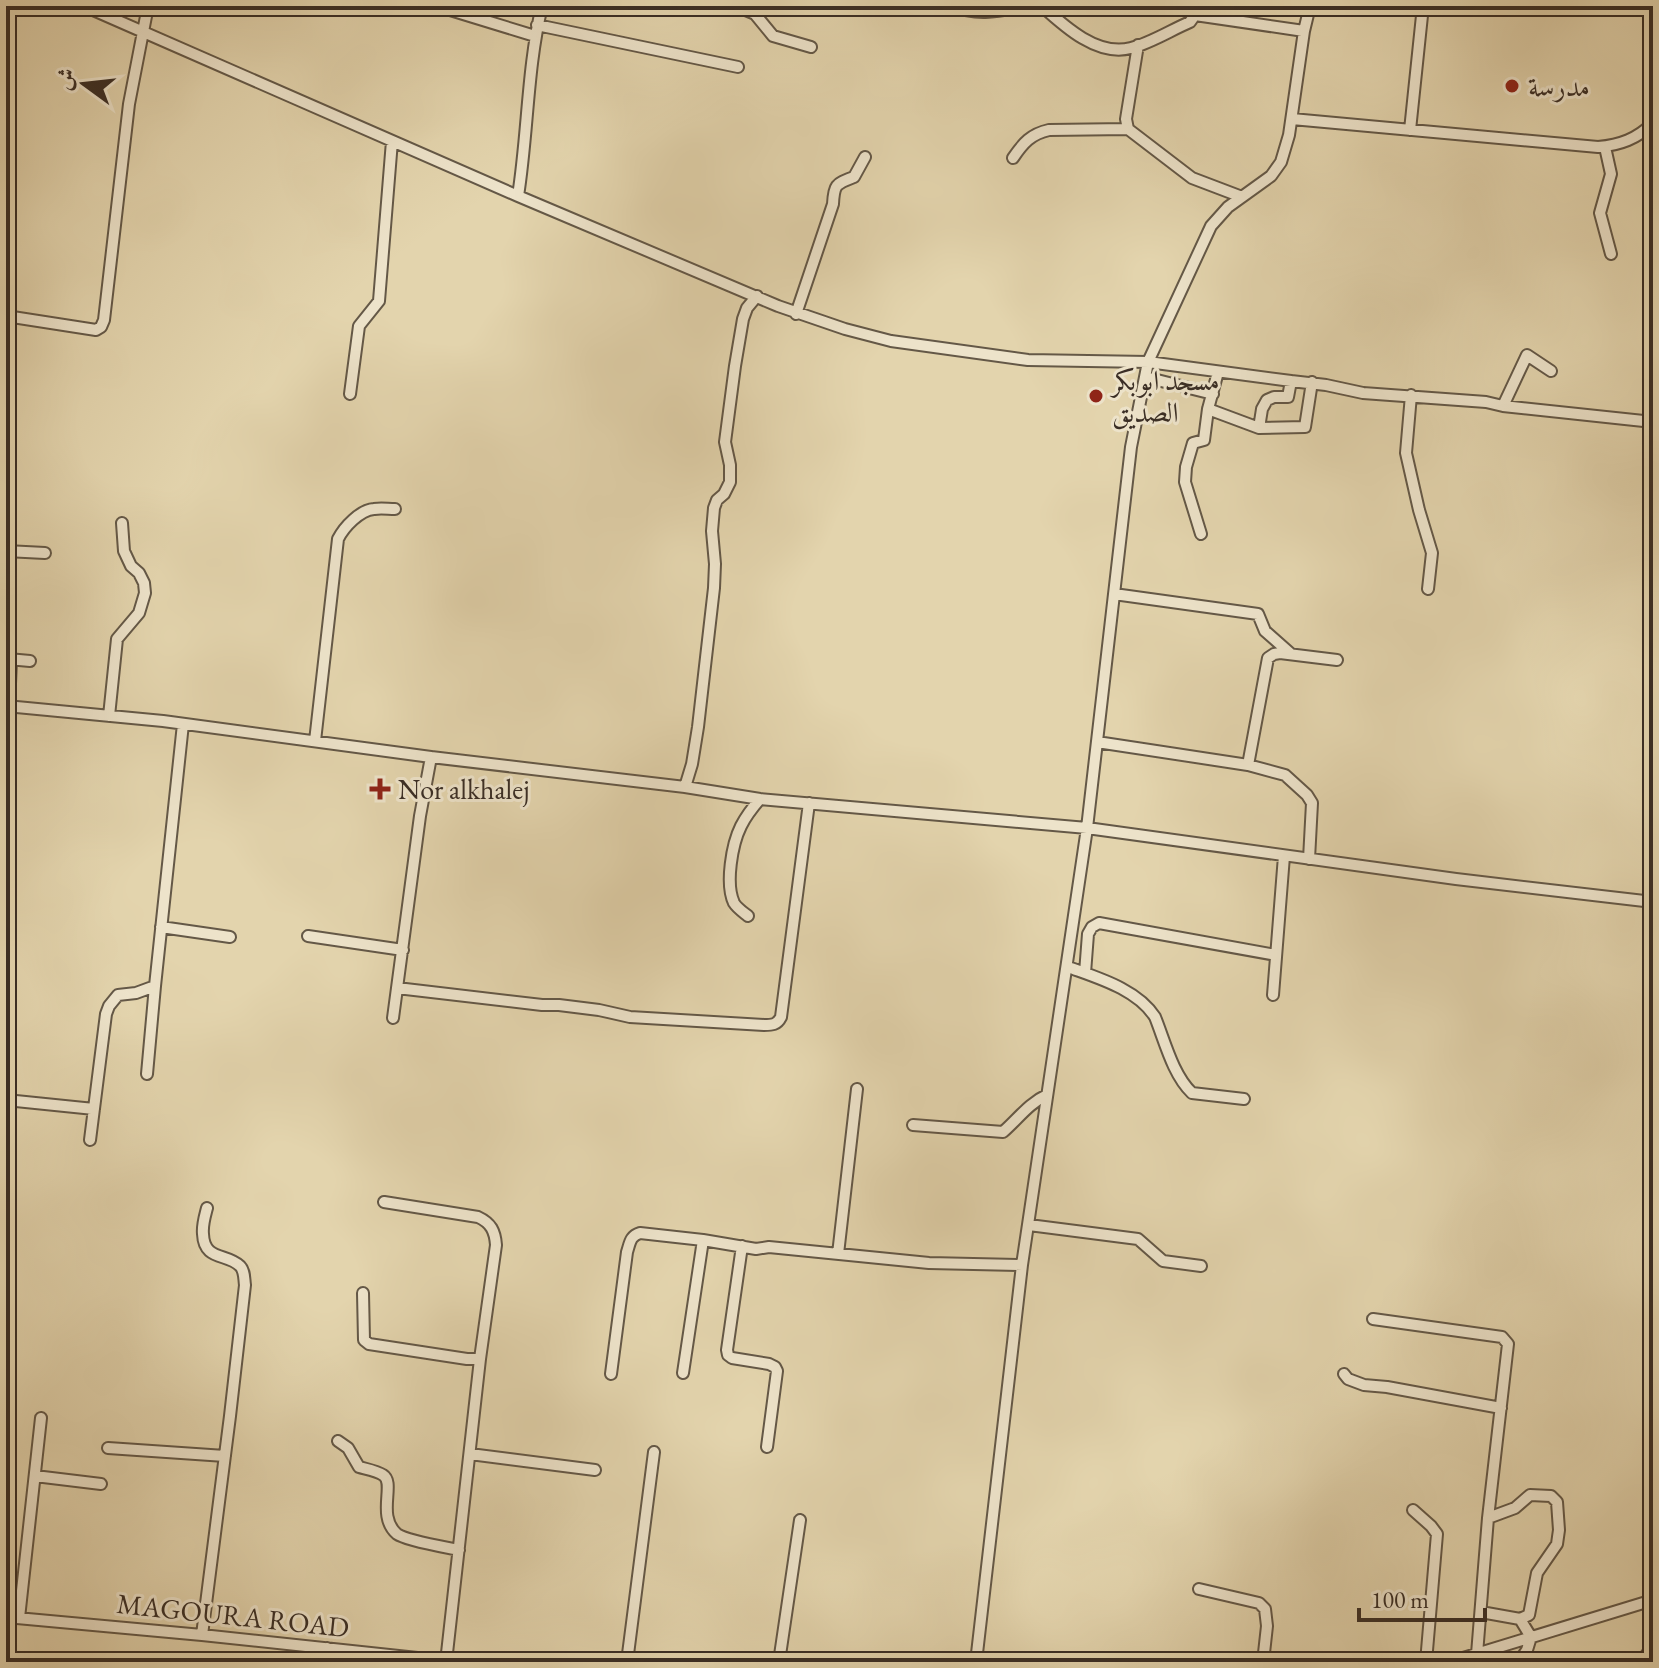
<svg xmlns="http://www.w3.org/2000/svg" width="1659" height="1668" font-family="'EB Garamond',Amiri,serif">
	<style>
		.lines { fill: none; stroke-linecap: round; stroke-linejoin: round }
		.minor-casing { stroke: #645847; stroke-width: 14 }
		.minor { stroke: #ede3ca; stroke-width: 10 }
		.poi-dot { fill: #8f2418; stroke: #ede3ca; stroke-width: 3 }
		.labels { text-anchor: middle; stroke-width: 6; stroke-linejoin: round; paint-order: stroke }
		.poi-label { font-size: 28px; fill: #3a2e25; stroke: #ede3ca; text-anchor: start }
		.street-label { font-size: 28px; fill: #3a2e25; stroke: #ede3ca }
	</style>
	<rect width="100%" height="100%" fill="#e3d4ad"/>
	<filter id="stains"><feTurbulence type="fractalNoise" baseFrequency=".0025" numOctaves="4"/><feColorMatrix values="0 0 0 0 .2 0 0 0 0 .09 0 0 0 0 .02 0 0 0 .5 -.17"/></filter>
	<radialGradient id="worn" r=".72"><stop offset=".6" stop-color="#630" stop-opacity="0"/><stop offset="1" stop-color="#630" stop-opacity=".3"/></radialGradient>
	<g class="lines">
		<defs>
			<path id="minor" d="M84 6 518 196 778 306 845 329 891 341 1028 360 1148 362 1291 381 1326 385 1363 393 1486 402 1503 406 1653 422
				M437 6 535 36
				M736 6 755 14 773 36 811 47
				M953 6C978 17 1004 10 1030 6
				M1042 6C1065 27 1098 57 1131 48 1151 43 1171 30 1190 22L1195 15 1191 6
				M1195 15 1304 31
				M537 25 738 67
				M1138 45 1126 119 1128 129 1192 178 1242 197
				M1292 119 1598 147C1620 145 1637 139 1653 123
				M1410 130 1423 6
				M1605 147 1611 174 1600 213 1611 254
				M1013 158C1023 143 1031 134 1049 130L1128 129
				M518 196C528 133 527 68 542 6
				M796 314 833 204C834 184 836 184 854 177L865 157
				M6 316 96 330 101 327 104 320 129 104 148 6
				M1218 372 1208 409 1259 428
				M1145 377 1213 394
				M1291 381 1288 397H1274L1267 400 1262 409 1259 428 1305 427 1312 382
				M350 394 359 326 379 301 392 141
				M1411 395 1406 453 1419 510 1432 553 1428 589
				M1503 406 1527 355 1551 371
				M1201 534 1185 482 1186 467 1193 443 1204 440 1208 409
				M6 551 45 553
				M1114 594 1258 614 1265 631 1291 654
				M8 659 30 661
				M6 706 163 721 431 757 685 787 760 799 1087 828 1456 879 1653 902
				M9 707 11 660
				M109 716 117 639 139 613 145 593 144 583 139 573 131 566 124 551 122 523
				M315 741 338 539C344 527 360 510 374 509 381 508 388 509 395 509
				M1097 742 1248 765 1285 775 1307 795 1312 803 1309 859
				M1248 765 1268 658 1274 654 1280 653 1337 660
				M685 787 692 764 698 727 714 588 715 564 712 531 714 508 717 500 724 494 730 482V465L725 442 735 366 743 319 747 308 757 296
				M748 916C743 912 737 908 734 903 725 884 732 844 741 826 746 816 753 807 760 799
				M161 927 230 937
				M308 936 403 950
				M1068 967C1098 978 1137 989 1155 1017 1165 1042 1173 1075 1192 1093L1244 1099
				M1085 973 1088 934 1092 927 1099 923 1276 955
				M397 988 542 1005H559L599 1010 630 1017 764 1025C772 1025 777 1025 781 1017L809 803
				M1273 995 1284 856
				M393 1018 420 816 431 757
				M147 1074 155 986 183 724
				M6 1100 94 1109
				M913 1125 1003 1132C1018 1119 1029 1103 1047 1095
				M90 1140 106 1014 109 1006 118 995 136 993 155 986
				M384 1202 478 1217C491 1223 495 1231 496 1245L480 1359 446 1662
				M1029 1225 1138 1239 1163 1261 1201 1266
				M742 1246 727 1350 728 1355 732 1358 769 1364 775 1367 777 1371 767 1447
				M838 1254 857 1089
				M363 1293 364 1340 369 1344 467 1359H480
				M1373 1319 1502 1337 1508 1344 1488 1518 1477 1654
				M683 1373 703 1240
				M611 1374 627 1252C630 1243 630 1236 640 1233L703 1240 756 1249 769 1247 929 1263 1022 1265
				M1344 1374 1348 1379 1364 1385 1387 1387 1501 1408
				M338 1441 348 1448 359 1467C366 1469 377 1471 383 1475 396 1483 376 1516 397 1534 407 1541 445 1547 459 1550
				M108 1448 225 1456
				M470 1454 595 1470
				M35 1476 101 1484
				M1413 1510 1431 1526 1437 1534 1426 1662
				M1488 1518 1515 1508 1530 1495 1551 1496 1557 1502 1559 1530 1557 1544 1537 1573 1529 1615 1520 1619 1531 1637 1527 1650 1519 1662
				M1199 1589 1259 1603 1265 1609 1267 1626 1263 1662
				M1481 1612 1520 1619
				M6 1617 202 1635 455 1662
				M19 1618 41 1418
				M202 1635 230 1416 245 1285C244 1279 245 1271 240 1266 227 1253 204 1261 203 1234 202 1225 205 1216 207 1208
				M326 1662 327 1648
				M627 1662 654 1452
				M779 1662 800 1520
				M976 1662 1022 1265 1087 828 1131 447 1148 362 1211 226 1228 207 1271 176 1281 162 1289 135 1304 31 1310 6
				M1450 1662 1653 1600
				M1641 1662 1653 1646"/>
		</defs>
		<use href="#minor" class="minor-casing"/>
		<use href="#minor" class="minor"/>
	</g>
	<g class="poi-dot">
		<circle cx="1512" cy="86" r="8"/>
		<circle cx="1096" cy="396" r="8"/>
		<path d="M376 777h8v8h8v8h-8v8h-8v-8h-8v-8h8z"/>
	</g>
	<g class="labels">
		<g class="poi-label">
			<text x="1528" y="96">مدرسة</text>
			<text x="1112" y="390">مسجد ابوبكر<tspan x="1112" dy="32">الصديق</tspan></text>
			<text x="398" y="799">Nor alkhalej</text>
		</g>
		<g class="street-label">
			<text transform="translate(233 1615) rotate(6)" y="10">MAGOURA ROAD</text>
		</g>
	</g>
	<rect width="1659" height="1668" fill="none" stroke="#e3d4ad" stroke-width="32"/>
	<rect x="8" y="8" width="1643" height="1652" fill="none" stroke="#3a2e25" stroke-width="4"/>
	<rect x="16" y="16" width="1627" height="1636" fill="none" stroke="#3a2e25" stroke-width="2"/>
	<g transform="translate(84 84) rotate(285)" stroke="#ede3ca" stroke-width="6" paint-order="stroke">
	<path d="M0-6L14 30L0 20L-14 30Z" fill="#3a2e25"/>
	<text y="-12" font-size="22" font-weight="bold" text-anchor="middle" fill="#3a2e25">ش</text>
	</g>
	<path d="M1359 1608v12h126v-12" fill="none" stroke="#3a2e25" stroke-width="4"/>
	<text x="1371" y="1608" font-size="24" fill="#3a2e25" stroke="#ede3ca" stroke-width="6" paint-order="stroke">100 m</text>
	<rect width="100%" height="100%" filter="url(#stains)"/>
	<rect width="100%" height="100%" fill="url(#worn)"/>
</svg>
